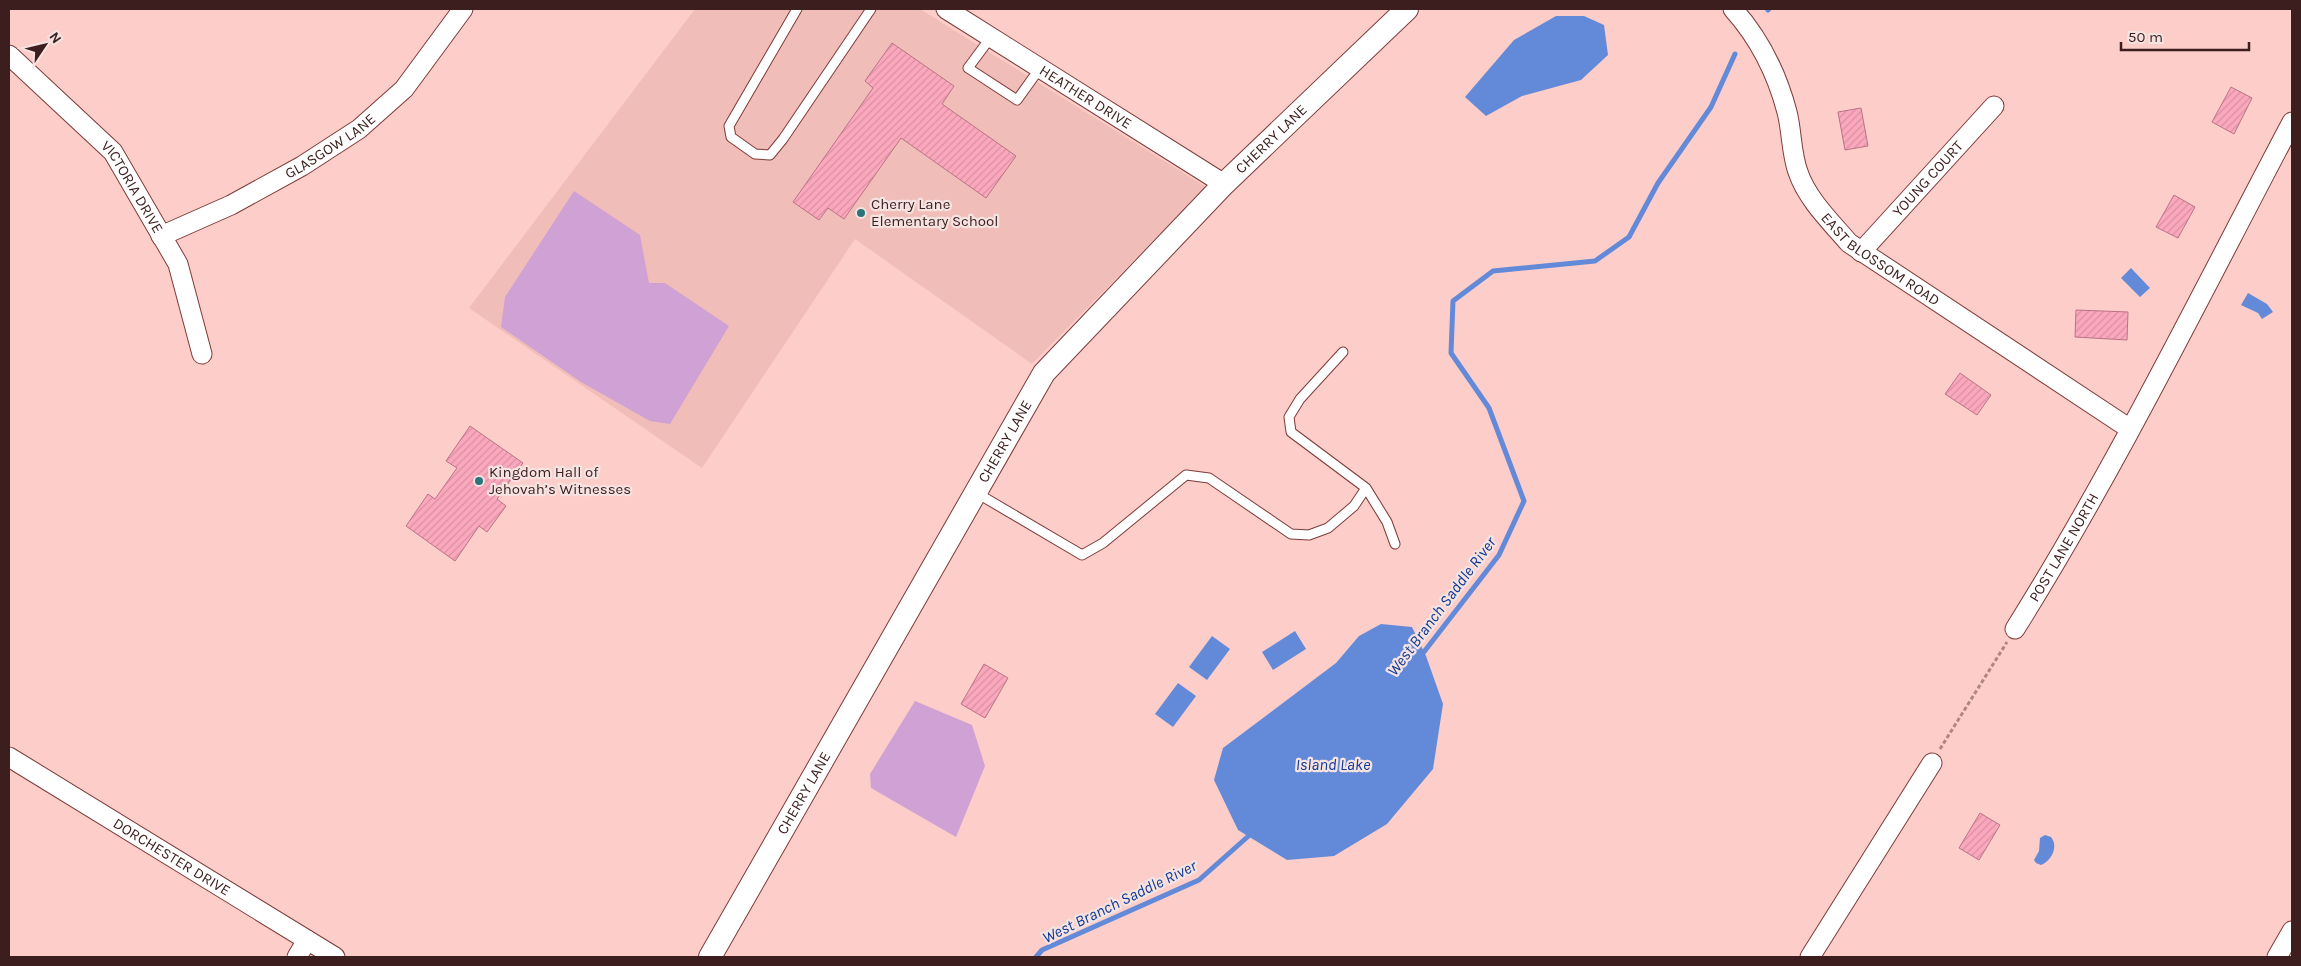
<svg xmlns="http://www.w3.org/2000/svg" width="2301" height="966" font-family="Karla,sans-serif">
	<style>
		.built { fill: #f1bdb9 }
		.garden { fill: #cfa1d4 }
		.water { fill: #638ad8 }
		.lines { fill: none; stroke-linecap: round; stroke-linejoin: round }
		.stream { stroke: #638ad8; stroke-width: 5 }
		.building { fill: url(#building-hatch); stroke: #ba7386 }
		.service-casing { stroke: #7d3b39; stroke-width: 11 }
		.minor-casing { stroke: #7d3b39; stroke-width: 21 }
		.tertiary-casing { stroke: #7d3b39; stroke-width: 24 }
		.path { stroke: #af8684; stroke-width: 3; stroke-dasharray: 4 2.5; stroke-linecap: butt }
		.service { stroke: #fff; stroke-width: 9 }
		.minor { stroke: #fff; stroke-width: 19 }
		.tertiary { stroke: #fff; stroke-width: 22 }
		.poi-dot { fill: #2a747a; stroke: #f4e3e1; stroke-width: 2 }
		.labels { text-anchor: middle; stroke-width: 4.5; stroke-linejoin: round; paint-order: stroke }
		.street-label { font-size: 15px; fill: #3b1e1d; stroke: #f4e3e1 }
		.poi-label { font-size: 15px; fill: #3b1e1d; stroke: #f4e3e1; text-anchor: start }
		.water-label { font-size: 16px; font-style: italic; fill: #103994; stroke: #f4e3e1 }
	</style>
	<defs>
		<pattern id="building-hatch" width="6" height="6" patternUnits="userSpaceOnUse" patternTransform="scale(1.25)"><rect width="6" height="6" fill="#fba8bd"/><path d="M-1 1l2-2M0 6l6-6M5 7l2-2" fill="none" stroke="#d890a2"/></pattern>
	</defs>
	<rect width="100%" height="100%" fill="#fdcdc9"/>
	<path class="built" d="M695 9H920L1206 187 1032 364 855 239 702 468 469 308Z"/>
	<path class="garden" d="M574 191 640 235 649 283H665L729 326 670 424 650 421 581 382 501 327 505 297Z
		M915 701 972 725 985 766 956 837 871 788 870 774Z"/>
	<path class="water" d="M1556 16H1584L1604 25 1608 55 1581 80 1522 96 1486 116 1465 97 1514 40Z
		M2131 268 2150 288 2140 297 2121 278Z
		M2248 293 2267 304 2273 312 2262 319 2258 313 2241 305Z
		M1381 624 1412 627 1426 656 1443 704 1433 769 1387 824 1334 856 1287 860 1238 830 1214 780 1223 748 1336 663 1359 636Z
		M1295 631 1306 649 1273 670 1262 652Z
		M1212 636 1230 649 1207 680 1189 667Z
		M1178 683 1196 696 1173 727 1155 714Z
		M2045 835 2051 837C2059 847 2051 861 2041 865L2036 863 2034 860 2039 851 2040 838Z"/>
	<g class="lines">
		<path class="stream" d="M1768 10 1769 9
			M1420 657 1499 555 1524 501 1489 408 1451 353 1453 301 1493 271 1595 261 1629 237 1658 183 1711 107 1735 54
			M1036 957 1042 950 1199 880 1253 832"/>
	</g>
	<path class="building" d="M892 43 954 86 942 104 1016 156 986 198 901 138 844 219 828 208 819 220 793 202 873 88 865 81Z
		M2231 87 2252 98 2234 134 2212 122Z
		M1861 108 1868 146 1845 150 1838 112Z
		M2174 195 2195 207 2178 238 2156 227Z
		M2076 310 2128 312 2127 340 2075 337Z
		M1960 373 1991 395 1977 415 1945 394Z
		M470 426 523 463 497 499 506 506 487 532 479 526 455 561 406 526 428 494 435 499 457 468 446 461Z
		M984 664 1008 678 985 718 961 704Z
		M1980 813 2000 825 1979 860 1959 848Z"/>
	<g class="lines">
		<defs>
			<path id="service" d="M797 9 729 126 731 137 755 154 770 155 783 139 871 9
				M991 37 968 68 1017 100 1040 68
				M1343 352 1300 399 1289 417 1291 432 1366 488 1387 522 1395 544
				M975 492 1082 555 1103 543 1186 475 1209 478 1291 534 1309 535 1328 528 1354 506 1366 488"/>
			<g id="minor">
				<path id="s1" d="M946 9 1224 184"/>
				<path id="s2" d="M1733 9C1759 38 1777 74 1787 112 1792 131 1791 153 1798 172 1807 199 1831 222 1849 243L2130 429"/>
				<path id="s3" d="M9 55 113 152 178 264 202 354"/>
				<path id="s4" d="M161 236 231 205 302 166 359 129 404 89 463 9"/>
				<path id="s5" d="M1861 252 1994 106"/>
				<path id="s6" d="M2015 629C2117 466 2202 292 2292 122"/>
				<path id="s7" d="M9 757 335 957"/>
				<path d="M297 957 307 940"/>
				<path d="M1810 957 1932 763"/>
				<path d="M2277 957 2292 931"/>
			</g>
			<g id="tertiary">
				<path id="s8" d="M710 957 1044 373 1224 184 1407 9"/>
			</g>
		</defs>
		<use href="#service" class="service-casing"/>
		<use href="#minor" class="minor-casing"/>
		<use href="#tertiary" class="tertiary-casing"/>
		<path class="path" d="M1940 749 2007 642"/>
		<use href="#service" class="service"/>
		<use href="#minor" class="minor"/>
		<use href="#tertiary" class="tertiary"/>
	</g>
	<g class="poi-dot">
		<circle cx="861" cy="213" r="5"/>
		<circle cx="479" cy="481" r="5"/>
	</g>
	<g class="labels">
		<g class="street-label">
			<text dy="5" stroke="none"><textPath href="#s1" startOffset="165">HEATHER DRIVE</textPath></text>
			<text dy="5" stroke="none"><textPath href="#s8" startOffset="999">CHERRY LANE</textPath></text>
			<text dy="5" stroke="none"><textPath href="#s4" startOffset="192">GLASGOW LANE</textPath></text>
			<text dy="5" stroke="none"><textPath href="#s5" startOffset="99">YOUNG COURT</textPath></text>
			<text dy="5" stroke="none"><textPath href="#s3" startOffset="182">VICTORIA DRIVE</textPath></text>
			<text dy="5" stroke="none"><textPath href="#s2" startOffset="301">EAST BLOSSOM ROAD</textPath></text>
			<text dy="5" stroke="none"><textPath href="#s8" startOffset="594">CHERRY LANE</textPath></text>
			<text dy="5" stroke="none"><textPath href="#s6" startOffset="95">POST LANE NORTH</textPath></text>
			<text dy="5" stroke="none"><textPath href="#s8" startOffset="189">CHERRY LANE</textPath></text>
			<text dy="5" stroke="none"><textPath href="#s7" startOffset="191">DORCHESTER DRIVE</textPath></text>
		</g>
		<g class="poi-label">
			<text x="871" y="209">Cherry Lane<tspan x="871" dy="17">Elementary School</tspan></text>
			<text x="489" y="477">Kingdom Hall of<tspan x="489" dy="17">Jehovah’s Witnesses</tspan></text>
		</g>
		<g class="water-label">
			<text transform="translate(1441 606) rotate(-53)" y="6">West Branch Saddle River</text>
			<text x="1333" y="770">Island Lake</text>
			<text transform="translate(1119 901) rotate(-26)" y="6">West Branch Saddle River</text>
		</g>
	</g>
	<rect width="2301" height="966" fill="none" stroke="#3b1e1d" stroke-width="20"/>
	<g transform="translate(45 45) rotate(55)" stroke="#f4e3e1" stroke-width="4" paint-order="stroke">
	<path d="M0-4L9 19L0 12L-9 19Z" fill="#3b1e1d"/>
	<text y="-8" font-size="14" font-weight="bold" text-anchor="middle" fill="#3b1e1d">N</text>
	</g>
	<path d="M2121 42v8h128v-8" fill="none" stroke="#3b1e1d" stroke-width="2.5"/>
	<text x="2128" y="42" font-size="15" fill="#3b1e1d" stroke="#f4e3e1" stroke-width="4" paint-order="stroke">50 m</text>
</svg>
